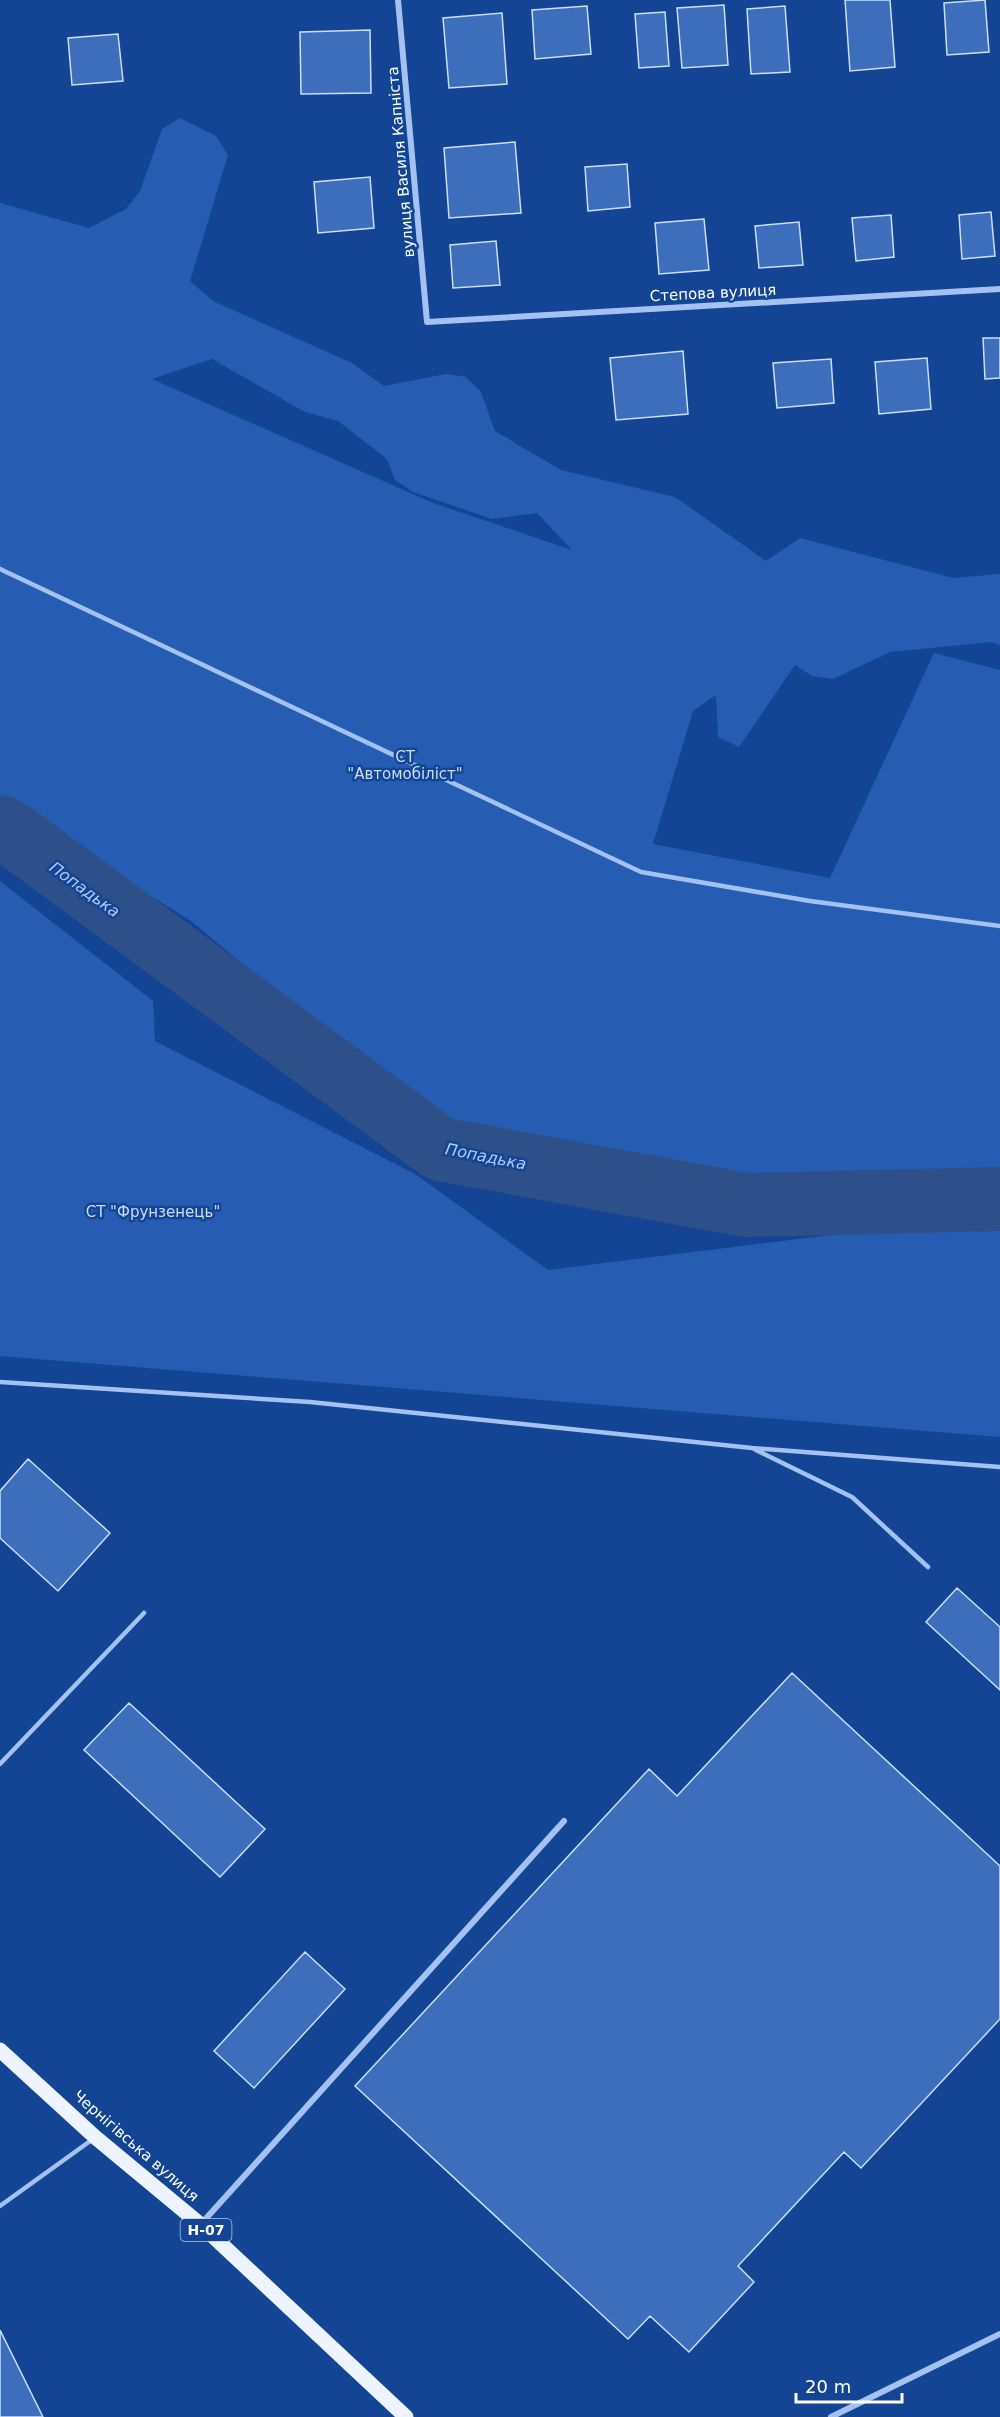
<svg xmlns="http://www.w3.org/2000/svg" width="1000" height="2417" font-family="'DejaVu Sans',sans-serif">
	<style>
		.green { fill: #265db3; fill-rule: evenodd }
		.lines { fill: none; stroke-linecap: round; stroke-linejoin: round }
		.river { stroke: #2d508b; stroke-width: 64 }
		.building { fill: #3d6ebc; stroke: #cadefd; stroke-width: 1.5 }
		.service { stroke: #a3c2f2; stroke-width: 4.5 }
		.minor { stroke: #a3c2f2; stroke-width: 6 }
		.primary { stroke: #edf3ff; stroke-width: 15 }
		.labels { text-anchor: middle; stroke-width: 5; stroke-linejoin: round; paint-order: stroke }
		.shield { fill: #144494; stroke: #b8c7df; stroke-width: 1.5 }
		.shield-label { font-size: 14px; font-weight: bold; fill: #fff }
		.street-label { font-size: 15px; fill: #fff; stroke: #144494 }
		.park-label { font-size: 15px; fill: #cadefd; stroke: #144494 }
		.water-label { font-size: 16px; font-style: italic; fill: #afccf9; stroke: #144494 }
	</style>
	<rect width="100%" height="100%" fill="#144494"/>
	<path class="green" d="M180 118 216 136 228 155 190 281 213 301 352 363 384 386 446 374 466 377 481 392 495 431 561 470 675 497 766 561 800 538 953 578 1000 574V645L991 642 890 652 833 679 812 676 795 665 739 747 718 737 716 695 693 711 653 844 830 878 934 653 1000 670V1181L745 1182 437 1127 191 921 0 802V203L89 228 126 209 140 191 162 129ZM212 359 305 412 338 421 387 459 395 480 413 492 492 519 537 513 572 550 433 503 152 379Z
		M0 881 153 1001 155 1041 415 1174 548 1270 887 1228 1000 1219V1437L0 1356Z"/>
	<g class="lines">
		<path class="river" d="M0 827 13 834 440 1149 746 1205 1000 1199"/>
	</g>
	<path class="building" d="M845 0H890L895 67 850 71Z
		M985 0 989 52 947 55 944 3Z
		M724 5 728 65 682 68 677 8Z
		M587 6 591 54 535 59 532 10Z
		M785 6 790 72 751 74 747 9Z
		M665 12 669 66 639 68 635 14Z
		M502 13 507 84 449 88 443 18Z
		M370 30 371 93 301 94 300 32Z
		M118 34 123 81 72 85 68 38Z
		M515 142 521 213 449 218 444 148Z
		M627 164 630 207 588 211 585 167Z
		M370 177 374 228 318 233 314 182Z
		M991 212 995 256 962 259 959 215Z
		M891 215 894 257 856 261 852 218Z
		M704 219 709 270 659 274 655 223Z
		M799 222 803 265 759 268 755 226Z
		M496 241 500 285 453 288 450 245Z
		M983 338H1000V378L985 379Z
		M683 351 688 414 616 420 610 358Z
		M927 358 931 409 879 414 875 362Z
		M831 359 834 403 777 408 773 363Z
		M28 1459 110 1533 58 1591 0 1538V1491Z
		M957 1588 1000 1627V1690L926 1622Z
		M792 1673 1000 1866V2019L861 2168 844 2152 738 2266 754 2282 689 2352 650 2316 628 2339 355 2086 649 1769 677 1796Z
		M129 1703 265 1829 220 1877 84 1750Z
		M305 1952 345 1989 254 2088 214 2051Z
		M0 2330 43 2417H0Z"/>
	<g class="lines">
		<path class="service" d="M0 569 641 872 810 901 1000 926
			M0 1382 310 1402 752 1448 1000 1467
			M754 1449 852 1497 928 1567
			M0 1764 144 1613
			M0 2206 93 2139"/>
		<path class="minor" d="M398 0 427 322 1000 289
			M201 2224 564 1821
			M831 2417 1000 2334"/>
		<path class="primary" d="M0 2050 95 2137 201 2225 406 2417"/>
	</g>
	<g class="labels">
		<rect class="shield" x="180.5" y="2219" width="51" height="22" rx="4.5"/>
		<g class="shield-label">
			<text x="206" y="2235">Н-07</text>
		</g>
		<g class="street-label">
			<text transform="translate(401 162) rotate(-95)" y="5">вулиця Василя Капніста</text>
			<text transform="translate(713 293) rotate(-3)" y="5">Степова вулиця</text>
			<text transform="translate(136 2146) rotate(41)" y="5">Чернігівська вулиця</text>
		</g>
		<g class="park-label">
			<text x="405" y="762">СТ<tspan x="405" dy="17">"Автомобіліст"</tspan></text>
			<text x="153" y="1217">СТ "Фрунзенець"</text>
		</g>
		<g class="water-label">
			<text transform="translate(85 889) rotate(36)" y="6">Попадька</text>
			<text transform="translate(486 1156) rotate(11)" y="6">Попадька</text>
		</g>
	</g>
	<path d="M796 2393v9h106v-9" fill="none" stroke="#ffffff" stroke-width="3"/>
	<text x="805" y="2393" font-size="18" fill="#ffffff" stroke="#144494" stroke-width="4.5" paint-order="stroke">20 m</text>
</svg>
